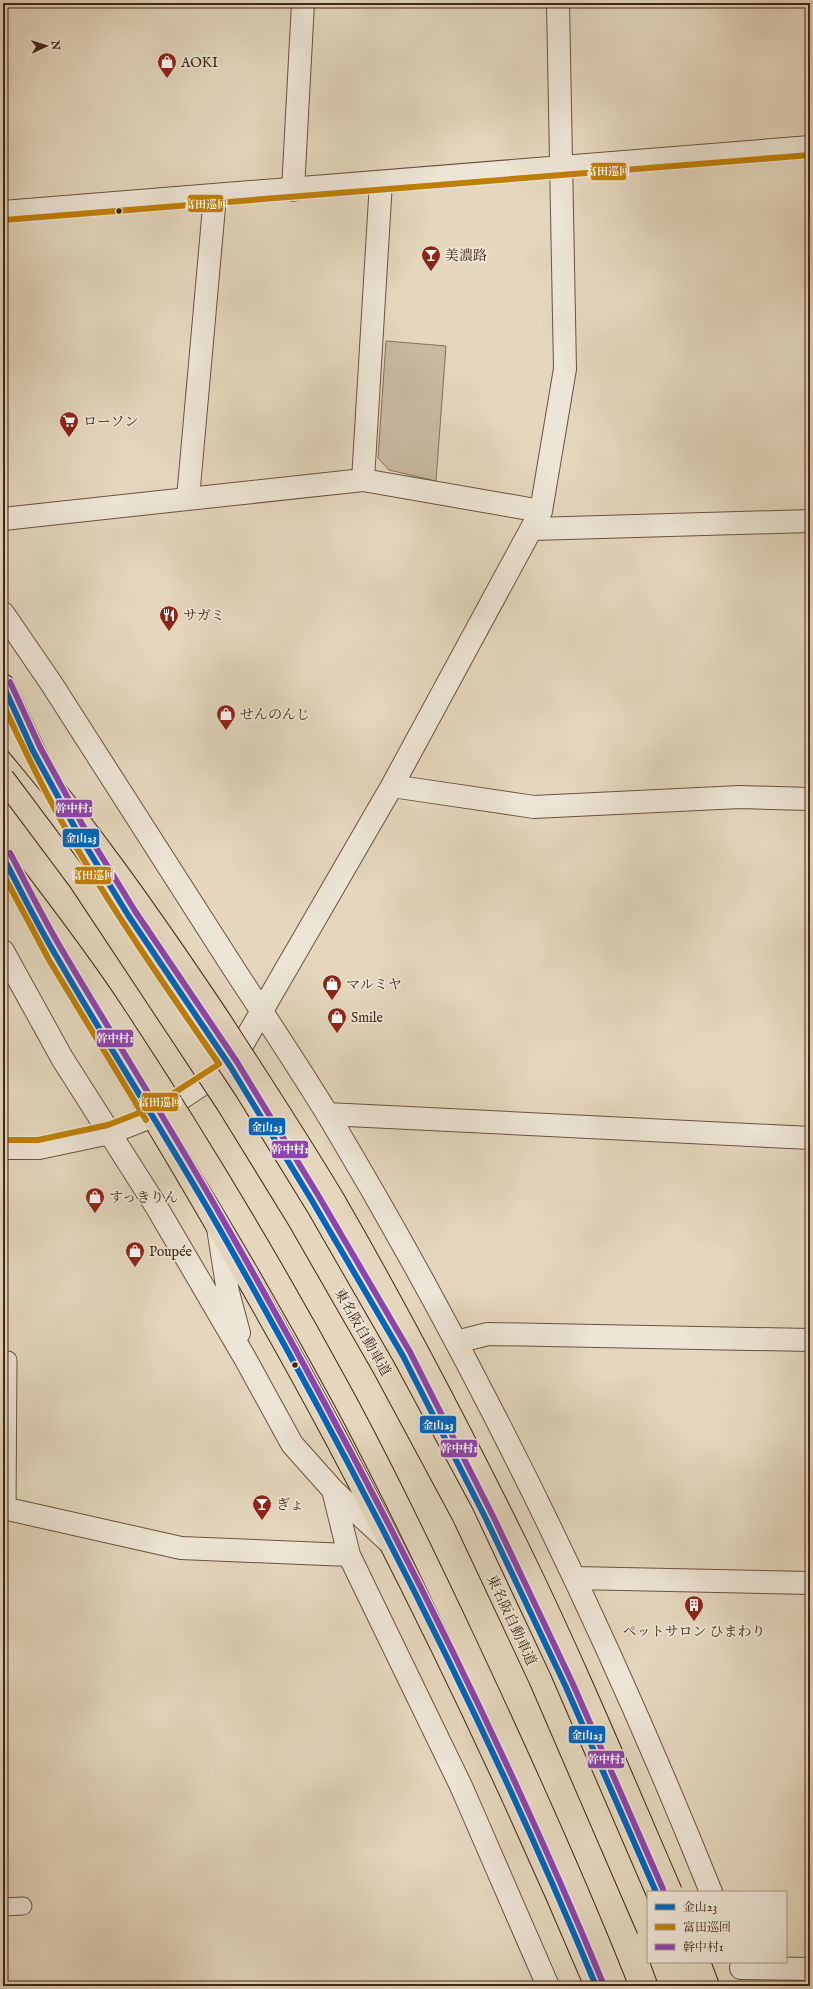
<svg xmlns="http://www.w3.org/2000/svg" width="813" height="1989" font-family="'IM FELL English','Noto Serif JP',serif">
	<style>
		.green { fill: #c8b9a1; stroke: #84705a }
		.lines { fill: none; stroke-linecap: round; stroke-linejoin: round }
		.service-casing { stroke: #6a533e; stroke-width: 19 }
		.minor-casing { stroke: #6a533e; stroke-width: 24 }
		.tertiary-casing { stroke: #6a533e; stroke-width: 24 }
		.primary-casing { stroke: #412714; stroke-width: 24 }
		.motorway-casing { stroke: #412714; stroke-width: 24 }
		.service { stroke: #ede5d5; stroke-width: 17 }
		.minor { stroke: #ede5d5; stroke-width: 22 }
		.tertiary { stroke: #ede5d5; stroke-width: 22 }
		.primary { stroke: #e4d7be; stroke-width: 22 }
		.motorway { stroke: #e4d7be; stroke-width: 22 }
		.motorway-bridge-casing { stroke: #412714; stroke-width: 24; stroke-linecap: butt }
		.motorway-bridge { stroke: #e4d7be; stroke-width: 22 }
		.bus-1-casing { stroke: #ede5d5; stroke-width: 9 }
		.bus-2-casing { stroke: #ede5d5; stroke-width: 9 }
		.bus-3-casing { stroke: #ede5d5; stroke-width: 9 }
		.bus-1 { stroke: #0065bd; stroke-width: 6 }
		.bus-2 { stroke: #c08006; stroke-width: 6 }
		.bus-3 { stroke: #8e44ad; stroke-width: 6 }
		.bus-dot { fill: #412714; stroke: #ede5d5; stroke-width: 1.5 }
		.labels { text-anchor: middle; stroke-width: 3.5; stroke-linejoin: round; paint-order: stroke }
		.poi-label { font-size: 14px; fill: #412714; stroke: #ede5d5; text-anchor: start }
		.street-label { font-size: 14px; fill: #412714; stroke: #ede5d5 }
		.line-badge { stroke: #ede5d5; stroke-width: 1.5 }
		.badge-label { font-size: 11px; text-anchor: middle; font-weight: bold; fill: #fff }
	</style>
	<rect width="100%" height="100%" fill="#e4d7be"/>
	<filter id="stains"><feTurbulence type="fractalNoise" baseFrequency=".005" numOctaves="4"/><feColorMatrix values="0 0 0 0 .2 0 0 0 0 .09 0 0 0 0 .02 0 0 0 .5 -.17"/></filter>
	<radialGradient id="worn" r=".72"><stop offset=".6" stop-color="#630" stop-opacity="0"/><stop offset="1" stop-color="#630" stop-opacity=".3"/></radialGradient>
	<path class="green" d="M386 341 446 346 436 481 389 470 378 458Z"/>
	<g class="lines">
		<defs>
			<path id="service" d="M7 1510 8 1360
				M3 1907 23 1906"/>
			<path id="minor" d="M293 190 303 3
				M363 480 381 182
				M188 498 215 196
				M3 519 363 480 541 511
				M533 529 810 521
				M3 613 51 683C112 779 173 874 234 969 266 1018 298 1066 328 1115 477 1364 603 1623 711 1892
				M392 786 534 807 740 797 810 799
				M3 951 62 1058 156 1206 246 1360 292 1444 333 1490 389 1542
				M327 1114 810 1138
				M156 1115 230 1066 392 786 541 511 565 369 558 3
				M218 1228 228 1292 239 1333
				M456 1342 488 1334 810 1340
				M333 1490 349 1555 461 1786 548 1986
				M3 1508 181 1548 349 1555
				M576 1578 810 1583
				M741 1968 810 1969"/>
			<path id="tertiary" d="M3 212 810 147
				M3 1148H39L110 1133 153 1116"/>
			<path id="primary" d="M3 685 42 768
				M77 831 128 915 230 1066 311 1199 403 1356 486 1519 565 1685 656 1892
				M32 911 56 956C153 1116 250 1277 338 1442 432 1620 518 1801 596 1986
				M684 1962 694 1986"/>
			<path id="motorway" d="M662 1962 671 1986
				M699 1962 708 1986"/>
		</defs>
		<use href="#service" class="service-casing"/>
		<use href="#minor" class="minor-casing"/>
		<use href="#tertiary" class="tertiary-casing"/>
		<use href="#primary" class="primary-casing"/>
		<use href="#motorway" class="motorway-casing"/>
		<use href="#service" class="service"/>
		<use href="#minor" class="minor"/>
		<use href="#tertiary" class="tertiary"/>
		<use href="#primary" class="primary"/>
		<use href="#motorway" class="motorway"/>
		<defs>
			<path id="motorway-bridge" d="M3 728C82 819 150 916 217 1016 256 1076 296 1137 333 1199 396 1308 455 1421 511 1534 569 1651 619 1772 671 1892
				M3 778 80 881 227 1103 299 1220 384 1368 463 1515 540 1679 648 1929
				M3 862C40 911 79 961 113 1013 195 1137 271 1264 342 1395 386 1476 426 1560 465 1643 518 1756 570 1870 616 1986"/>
		</defs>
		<use href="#motorway-bridge" class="motorway-bridge-casing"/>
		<use href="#motorway-bridge" class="motorway-bridge"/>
		<defs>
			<path id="bus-1" d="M3 685 33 751 79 835 128 915 230 1066 311 1199 403 1356 486 1519 565 1685 656 1892
				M3 857C21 891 38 926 58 959 110 1049 167 1137 219 1228 359 1474 488 1725 596 1986"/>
			<path id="bus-2" d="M4 220 810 155
				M3 704C24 750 47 796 72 840 117 917 168 990 219 1064L149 1109 108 1125 38 1140H3
				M3 874 49 960 146 1120"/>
			<path id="bus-3" d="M10 682 40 747 86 831 135 911 237 1062 318 1195 410 1352 493 1516 572 1682 663 1889
				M10 853C28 887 45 922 65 955 118 1045 175 1134 226 1225 366 1471 495 1722 603 1983"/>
		</defs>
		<use href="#bus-1" class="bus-1-casing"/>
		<use href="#bus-2" class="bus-2-casing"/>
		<use href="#bus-3" class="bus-3-casing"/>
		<use href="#bus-1" class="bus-1"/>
		<use href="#bus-2" class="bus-2"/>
		<use href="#bus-3" class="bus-3"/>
	</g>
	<defs>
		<symbol id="shop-pin" viewBox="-11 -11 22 30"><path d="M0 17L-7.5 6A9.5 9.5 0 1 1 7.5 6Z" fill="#8f2418" stroke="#ede5d5"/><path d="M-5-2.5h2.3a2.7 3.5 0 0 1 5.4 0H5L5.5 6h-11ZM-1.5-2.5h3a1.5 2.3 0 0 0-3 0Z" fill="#fff"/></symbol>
		<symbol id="bar-pin" viewBox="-11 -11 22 30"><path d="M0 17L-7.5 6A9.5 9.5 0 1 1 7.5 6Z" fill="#8f2418" stroke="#ede5d5"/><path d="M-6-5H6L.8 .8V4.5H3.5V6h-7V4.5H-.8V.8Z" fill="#fff"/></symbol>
		<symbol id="supermarket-pin" viewBox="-11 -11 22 30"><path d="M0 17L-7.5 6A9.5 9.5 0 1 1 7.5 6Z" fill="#8f2418" stroke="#ede5d5"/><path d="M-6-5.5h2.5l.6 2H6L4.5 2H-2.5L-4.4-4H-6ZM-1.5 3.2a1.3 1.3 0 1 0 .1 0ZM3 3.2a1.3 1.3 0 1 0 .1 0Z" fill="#fff"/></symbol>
		<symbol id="restaurant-pin" viewBox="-11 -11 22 30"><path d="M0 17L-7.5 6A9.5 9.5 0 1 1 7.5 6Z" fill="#8f2418" stroke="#ede5d5"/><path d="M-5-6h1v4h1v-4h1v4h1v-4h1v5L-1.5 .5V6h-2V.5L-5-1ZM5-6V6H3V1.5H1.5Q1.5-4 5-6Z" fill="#fff"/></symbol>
		<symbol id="building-pin" viewBox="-11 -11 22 30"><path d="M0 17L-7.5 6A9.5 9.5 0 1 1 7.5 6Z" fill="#8f2418" stroke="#ede5d5"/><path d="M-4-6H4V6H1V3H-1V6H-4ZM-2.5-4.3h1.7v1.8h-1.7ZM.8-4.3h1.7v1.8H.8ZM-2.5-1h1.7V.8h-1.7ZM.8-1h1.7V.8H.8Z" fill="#fff"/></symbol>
	</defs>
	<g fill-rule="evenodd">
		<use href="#shop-pin" x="156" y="51" width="22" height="30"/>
		<use href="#bar-pin" x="420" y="244" width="22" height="30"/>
		<use href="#supermarket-pin" x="58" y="410" width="22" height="30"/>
		<use href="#restaurant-pin" x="158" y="604" width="22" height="30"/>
		<use href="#shop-pin" x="215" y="703" width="22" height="30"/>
		<use href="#shop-pin" x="321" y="973" width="22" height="30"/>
		<use href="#shop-pin" x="326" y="1006" width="22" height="30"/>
		<use href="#shop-pin" x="84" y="1186" width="22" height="30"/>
		<use href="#shop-pin" x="124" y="1240" width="22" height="30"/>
		<use href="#bar-pin" x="251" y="1493" width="22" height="30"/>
		<use href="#building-pin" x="683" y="1594" width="22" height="30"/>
	</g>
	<g class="bus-dot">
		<circle cx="119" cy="211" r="3.5"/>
		<circle cx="295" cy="1365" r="3.5"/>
	</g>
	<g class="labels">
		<g class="poi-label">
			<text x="181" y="67">AOKI</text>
			<text x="445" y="260">美濃路</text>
			<text x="83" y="426">ローソン</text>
			<text x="183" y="620">サガミ</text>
			<text x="240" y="719">せんのんじ</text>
			<text x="346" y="989">マルミヤ</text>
			<text x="351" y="1022">Smile</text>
			<text x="109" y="1202">すっきりん</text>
			<text x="149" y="1256">Poupée</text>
			<text x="276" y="1509">ぎょ</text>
			<text x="694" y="1636" text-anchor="middle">ペットサロン ひまわり</text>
		</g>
		<g class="street-label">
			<text transform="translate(363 1332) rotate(60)" y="5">東名阪自動車道</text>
			<text transform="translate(512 1620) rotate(65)" y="5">東名阪自動車道</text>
		</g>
	</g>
	<g class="line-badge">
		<rect x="590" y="162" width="37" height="19" rx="4" fill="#c08006"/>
		<rect x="187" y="194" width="37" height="19" rx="4" fill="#c08006"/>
		<rect x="55" y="799" width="38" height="19" rx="4" fill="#8e44ad"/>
		<rect x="62" y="828" width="38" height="20" rx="4" fill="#0065bd"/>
		<rect x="74" y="866" width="38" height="19" rx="4" fill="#c08006"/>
		<rect x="96" y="1029" width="38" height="19" rx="4" fill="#8e44ad"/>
		<rect x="141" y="1092" width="38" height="20" rx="4" fill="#c08006"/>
		<rect x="248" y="1117" width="38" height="19" rx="4" fill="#0065bd"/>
		<rect x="271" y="1140" width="38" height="19" rx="4" fill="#8e44ad"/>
		<rect x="419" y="1415" width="38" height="19" rx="4" fill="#0065bd"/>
		<rect x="440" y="1439" width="38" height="19" rx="4" fill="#8e44ad"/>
		<rect x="568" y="1725" width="38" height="19" rx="4" fill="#0065bd"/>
		<rect x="587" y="1750" width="38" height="19" rx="4" fill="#8e44ad"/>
	</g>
	<g class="badge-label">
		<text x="608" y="175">富田巡回</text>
		<text x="206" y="208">富田巡回</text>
		<text x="74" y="812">幹中村1</text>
		<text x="81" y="842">金山23</text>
		<text x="93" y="879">富田巡回</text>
		<text x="115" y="1042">幹中村1</text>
		<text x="160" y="1106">富田巡回</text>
		<text x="267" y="1131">金山23</text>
		<text x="290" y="1153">幹中村1</text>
		<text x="438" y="1429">金山23</text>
		<text x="459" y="1452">幹中村1</text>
		<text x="587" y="1739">金山23</text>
		<text x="606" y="1763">幹中村1</text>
	</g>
	<rect width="813" height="1989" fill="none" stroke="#e4d7be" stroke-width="16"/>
	<rect x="4" y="4" width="805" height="1981" fill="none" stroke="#412714" stroke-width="2"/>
	<rect x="8" y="8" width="797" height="1973" fill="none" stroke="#412714"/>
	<rect x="647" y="1891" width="140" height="72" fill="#ede5d5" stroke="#a89988"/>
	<rect x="655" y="1904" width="20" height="6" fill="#0065bd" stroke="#a89988"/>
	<text x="683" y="1911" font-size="12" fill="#412714">金山23</text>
	<rect x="655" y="1924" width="20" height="6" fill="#c08006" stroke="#a89988"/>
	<text x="683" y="1931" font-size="12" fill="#412714">富田巡回</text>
	<rect x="655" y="1944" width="20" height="6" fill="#8e44ad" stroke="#a89988"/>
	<text x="683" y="1951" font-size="12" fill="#412714">幹中村1</text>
	<g transform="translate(46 46) rotate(86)" stroke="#ede5d5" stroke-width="3" paint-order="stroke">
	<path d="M0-3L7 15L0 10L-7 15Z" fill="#412714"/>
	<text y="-6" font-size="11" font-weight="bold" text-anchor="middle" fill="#412714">N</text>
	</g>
	<rect width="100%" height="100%" filter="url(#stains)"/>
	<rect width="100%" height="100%" fill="url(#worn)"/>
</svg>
